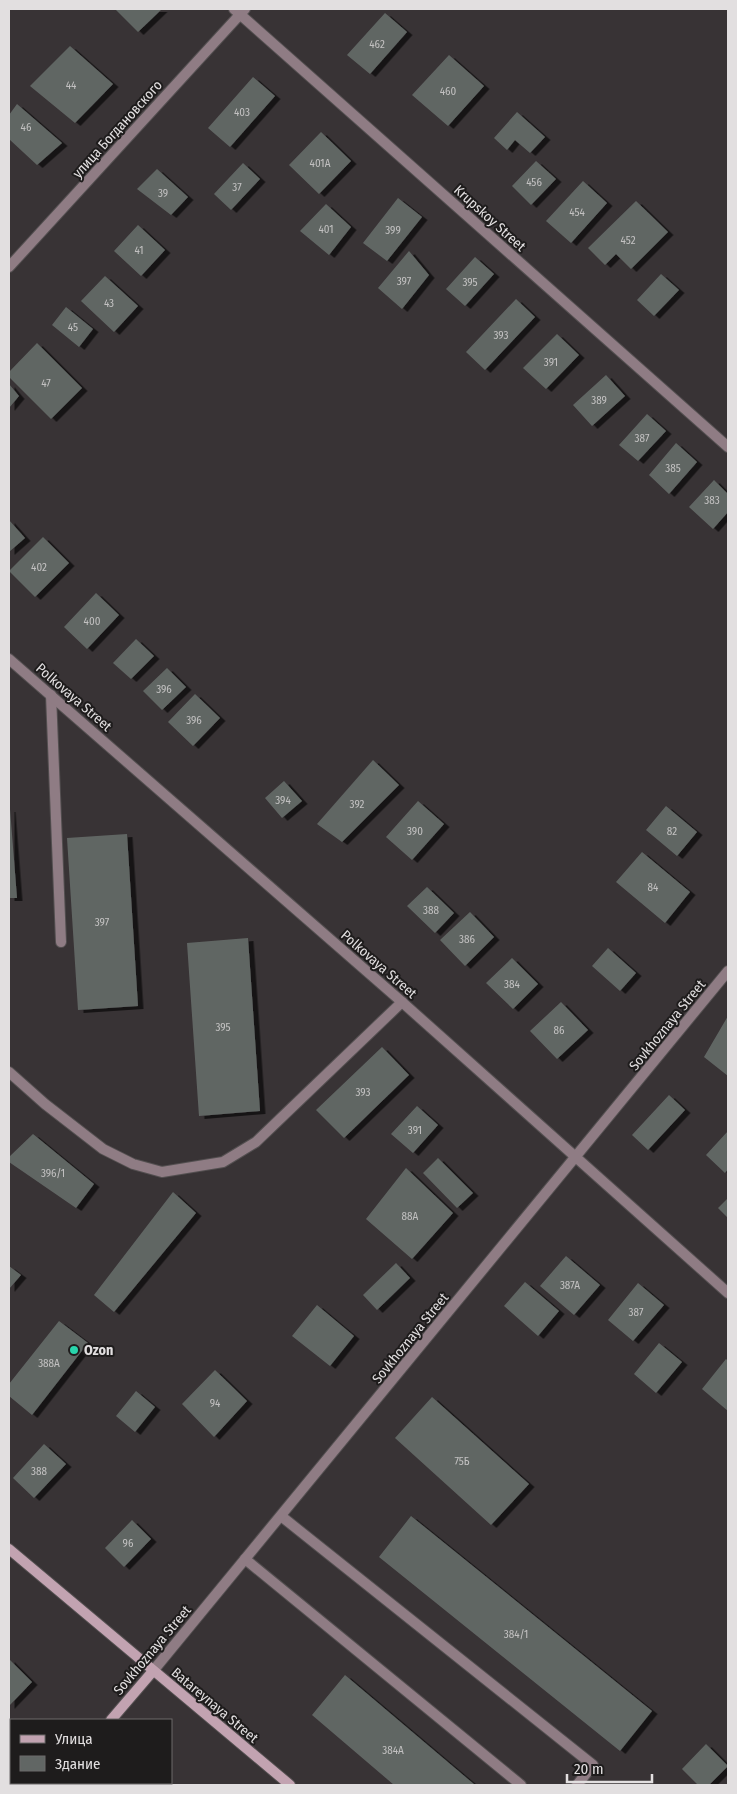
<svg xmlns="http://www.w3.org/2000/svg" width="737" height="1794" font-family="'Fira Sans Condensed',sans-serif">
	<style>
		.building { fill: #616664; filter: url(#shadow) }
		.lines { fill: none; stroke-linecap: round; stroke-linejoin: round }
		.lane-casing { stroke: #534f50; stroke-width: 12 }
		.street-casing { stroke: #534f50; stroke-width: 12 }
		.secondary-casing { stroke: #534f50; stroke-width: 12 }
		.lane { stroke: #8f7c84; stroke-width: 10 }
		.street { stroke: #8f7c84; stroke-width: 10 }
		.secondary { stroke: #c2a3b1; stroke-width: 10 }
		.poi-dot { fill: #29d5ac; stroke: #1e1c1c; stroke-width: 2 }
		.labels { text-anchor: middle; stroke-width: 4; stroke-linejoin: round; paint-order: stroke }
		.number-label { font-size: 11px; fill: #c2c1c1 }
		.street-label { font-size: 14px; fill: #e2dfe0; stroke: #1e1c1c }
		.poi-label { font-size: 14px; font-weight: bold; fill: #e2dfe0; stroke: #1e1c1c; text-anchor: start }
	</style>
	<defs>
		<filter id="shadow"><feDropShadow dx="5.5" dy="3" stdDeviation="0" flood-color="#0009"/></filter>
	</defs>
	<rect width="100%" height="100%" fill="#383335"/>
	<path class="building" d="M115 9H162L138 32Z
		M385 13 407 32 370 74 347 55Z
		M70 46 113 84 75 123 30 86Z
		M449 55 484 86 448 126 412 95Z
		M253 77 275 96 230 147 208 128Z
		M17 104 62 143 37 165 9 139V115Z
		M517 112 545 137 530 153 515 140 507 150 494 138Z
		M321 132 351 161 319 194 289 165Z
		M536 161 556 179 531 205 512 186Z
		M243 163 260 179 231 210 214 194Z
		M157 169 188 197 171 215 137 189Z
		M583 181 607 203 571 243 546 221Z
		M398 198 422 217 387 261 363 243Z
		M636 201 668 232 631 269 616 254 605 265 588 248Z
		M326 204 351 227 329 255 300 231Z
		M138 225 165 250 141 276 114 251Z
		M409 251 429 275 402 309 378 288Z
		M475 257 494 274 465 306 446 289Z
		M661 274 679 290 654 316 637 300Z
		M105 276 138 306 114 332 81 301Z
		M516 299 535 317 485 370 466 352Z
		M66 307 93 329 79 347 52 325Z
		M557 334 579 355 546 389 523 368Z
		M37 343 82 388 51 419 9 377V372Z
		M606 375 625 396 592 426 573 405Z
		M9 384 19 396 9 408Z
		M647 414 666 431 638 461 619 445Z
		M676 443 697 462 669 494 649 475Z
		M714 480 728 494V512L713 529 689 507Z
		M9 520 25 538 9 552Z
		M43 537 69 563 35 597 9 571Z
		M96 593 119 615 87 649 64 627Z
		M136 639 154 656 131 679 113 663Z
		M167 668 186 687 162 710 143 691Z
		M195 694 220 718 193 746 168 722Z
		M373 760 399 785 342 842 317 824Z
		M284 781 302 801 282 818 265 798Z
		M418 801 444 824 412 860 386 837Z
		M666 806 697 832 677 856 646 830Z
		M9 809H10L17 898H9Z
		M127 834 138 1006 78 1010 67 838Z
		M642 852 690 892 665 923 616 882Z
		M427 887 454 913 435 933 407 906Z
		M470 912 494 937 465 966 440 940Z
		M248 938 260 1111 199 1116 187 943Z
		M608 948 636 973 620 991 592 966Z
		M512 958 538 984 513 1009 486 983Z
		M561 1002 588 1030 557 1059 530 1031Z
		M728 1016V1076L704 1057Z
		M382 1047 409 1075 344 1138 316 1110Z
		M669 1095 685 1110 648 1150 632 1135Z
		M417 1106 438 1125 413 1153 391 1134Z
		M728 1131V1169L725 1173 706 1155Z
		M33 1134 94 1184 76 1208 9 1162V1157Z
		M438 1158 473 1193 457 1208 423 1173Z
		M406 1168 453 1213 412 1259 366 1219Z
		M173 1192 196 1213 114 1312 94 1295Z
		M728 1198V1218L718 1208Z
		M566 1256 600 1285 574 1315 540 1286Z
		M396 1263 410 1278 377 1310 363 1295Z
		M9 1266 21 1275 9 1289Z
		M525 1282 559 1311 538 1336 504 1306Z
		M638 1283 664 1305 633 1341 608 1320Z
		M317 1305 354 1336 330 1366 292 1336Z
		M59 1321 88 1343 32 1415 9 1396V1384Z
		M659 1343 682 1362 656 1393 634 1374Z
		M726 1359 728 1361V1411L702 1389Z
		M215 1370 247 1401 214 1437 182 1404Z
		M136 1391 155 1407 135 1432 116 1416Z
		M432 1397 529 1484 491 1525 395 1438Z
		M44 1444 66 1464 34 1498 13 1478Z
		M411 1516 652 1711 620 1751 379 1557Z
		M132 1520 151 1539 124 1567 105 1548Z
		M9 1659 32 1682 9 1706Z
		M345 1675 475 1785H394L312 1715Z
		M706 1744 728 1766 709 1785H698L682 1769Z"/>
	<g class="lines">
		<defs>
			<path id="lane" d="M51 695 61 942
				M9 1072 45 1104 103 1149 133 1164 162 1172 223 1162 256 1142 402 1002
				M281 1516 593 1765 577 1785
				M245 1559 521 1785"/>
			<path id="street" d="M234 9 728 447
				M9 267 245 9
				M9 659 402 1002 728 1293
				M153 1671 728 971"/>
			<path id="secondary" d="M9 1549 290 1785
				M111 1720 153 1671
				M56 1785 58 1783"/>
		</defs>
		<use href="#lane" class="lane-casing"/>
		<use href="#street" class="street-casing"/>
		<use href="#secondary" class="secondary-casing"/>
		<use href="#lane" class="lane"/>
		<use href="#street" class="street"/>
		<use href="#secondary" class="secondary"/>
	</g>
	<circle class="poi-dot" cx="74" cy="1350" r="5"/>
	<g class="labels">
		<g class="number-label">
			<text x="377" y="48">462</text>
			<text x="71" y="89">44</text>
			<text x="448" y="95">460</text>
			<text x="242" y="116">403</text>
			<text x="26" y="131">46</text>
			<text x="320" y="167">401А</text>
			<text x="534" y="186">456</text>
			<text x="237" y="191">37</text>
			<text x="163" y="197">39</text>
			<text x="577" y="216">454</text>
			<text x="326" y="233">401</text>
			<text x="393" y="234">399</text>
			<text x="628" y="244">452</text>
			<text x="139" y="254">41</text>
			<text x="404" y="285">397</text>
			<text x="470" y="286">395</text>
			<text x="109" y="307">43</text>
			<text x="73" y="331">45</text>
			<text x="501" y="339">393</text>
			<text x="551" y="366">391</text>
			<text x="46" y="387">47</text>
			<text x="599" y="404">389</text>
			<text x="642" y="442">387</text>
			<text x="673" y="472">385</text>
			<text x="712" y="504">383</text>
			<text x="39" y="571">402</text>
			<text x="92" y="625">400</text>
			<text x="164" y="693">396</text>
			<text x="194" y="724">396</text>
			<text x="283" y="804">394</text>
			<text x="357" y="808">392</text>
			<text x="415" y="835">390</text>
			<text x="672" y="835">82</text>
			<text x="653" y="891">84</text>
			<text x="431" y="914">388</text>
			<text x="102" y="926">397</text>
			<text x="467" y="943">386</text>
			<text x="512" y="988">384</text>
			<text x="223" y="1031">395</text>
			<text x="559" y="1034">86</text>
			<text x="363" y="1096">393</text>
			<text x="415" y="1134">391</text>
			<text x="53" y="1177">396/1</text>
			<text x="410" y="1220">88А</text>
			<text x="570" y="1289">387А</text>
			<text x="636" y="1316">387</text>
			<text x="49" y="1367">388А</text>
			<text x="215" y="1407">94</text>
			<text x="462" y="1465">75Б</text>
			<text x="39" y="1475">388</text>
			<text x="128" y="1547">96</text>
			<text x="516" y="1638">384/1</text>
			<text x="393" y="1754">384А</text>
		</g>
		<g class="street-label">
			<text transform="translate(117 129) rotate(-48)" y="5">улица Богдановского</text>
			<text transform="translate(490 218) rotate(42)" y="5">Krupskoy Street</text>
			<text transform="translate(74 697) rotate(41)" y="5">Polkovaya Street</text>
			<text transform="translate(379 964) rotate(41)" y="5">Polkovaya Street</text>
			<text transform="translate(667 1025) rotate(-51)" y="5">Sovkhoznaya Street</text>
			<text transform="translate(410 1338) rotate(-51)" y="5">Sovkhoznaya Street</text>
			<text transform="translate(152 1650) rotate(-50)" y="5">Sovkhoznaya Street</text>
			<text transform="translate(215 1705) rotate(40)" y="5">Batareynaya Street</text>
		</g>
		<g class="poi-label">
			<text x="84" y="1355">Ozon</text>
		</g>
	</g>
	<rect width="737" height="1794" fill="none" stroke="#e2dfe0" stroke-width="20"/>
	<rect x="10" y="1719" width="162" height="65" fill="#1e1c1c" stroke="#6c6a6a"/>
	<rect x="20" y="1735" width="25" height="8" fill="#c2a3b1" stroke="#6c6a6a"/>
	<text x="55" y="1744" font-size="15" fill="#e2dfe0">Улица</text>
	<rect x="20" y="1756" width="25" height="15" fill="#616664" stroke="#6c6a6a"/>
	<text x="55" y="1769" font-size="15" fill="#e2dfe0">Здание</text>
	<path d="M567 1774v8h85v-8" fill="none" stroke="#e2dfe0" stroke-width="2.5"/>
	<text x="574" y="1774" font-size="15" fill="#e2dfe0" stroke="#1e1c1c" stroke-width="4" paint-order="stroke">20 m</text>
</svg>
